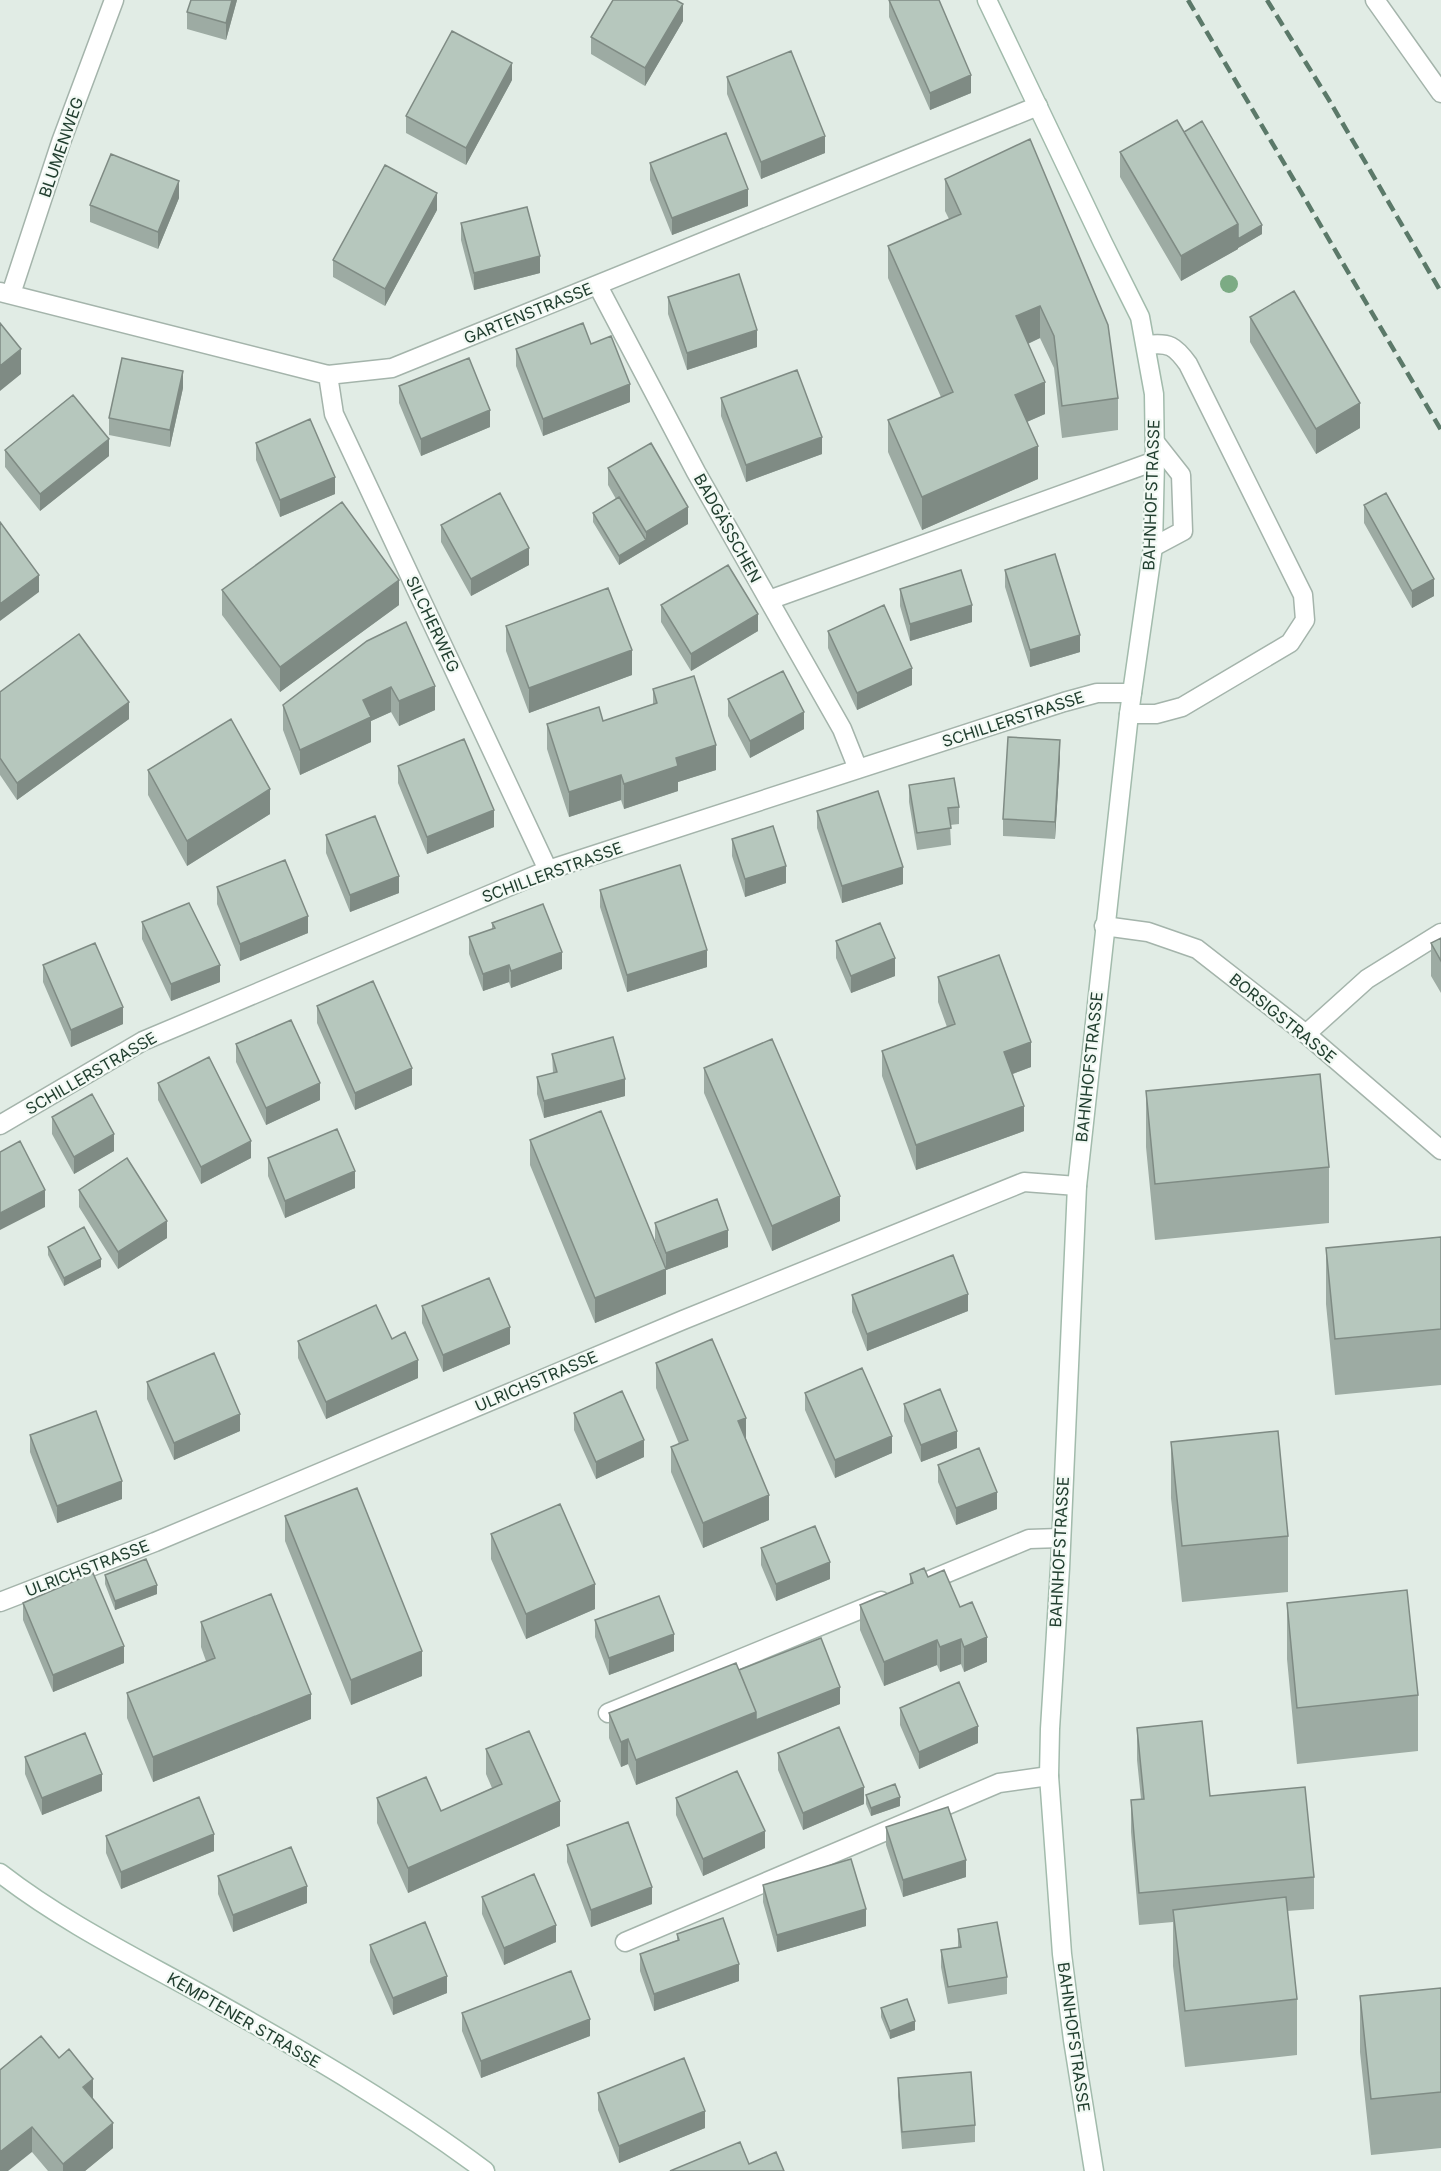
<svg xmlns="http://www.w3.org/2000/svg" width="1441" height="2171" font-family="Inter,sans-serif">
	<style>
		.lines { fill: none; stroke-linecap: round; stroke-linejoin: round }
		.lane-casing { stroke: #a4b4ab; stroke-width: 21 }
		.street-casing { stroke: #a4b4ab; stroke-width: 21 }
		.secondary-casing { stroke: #a2bbac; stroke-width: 21 }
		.lane { stroke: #fff; stroke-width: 18 }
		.street { stroke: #fff; stroke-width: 18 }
		.secondary { stroke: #fff; stroke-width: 18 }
		.rail { stroke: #5b7969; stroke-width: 4.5; stroke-dasharray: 12 6; stroke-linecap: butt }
		.tree { fill: #7cab84 }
		.wall { fill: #9daba3 }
		.shaded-wall { fill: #7f8b84 }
		.building { fill: #b6c7bd; stroke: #7f8b84; stroke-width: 1.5 }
		.labels { text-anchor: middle; stroke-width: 4.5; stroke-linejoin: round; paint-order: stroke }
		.street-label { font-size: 16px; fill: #213e2f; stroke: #f2f9f4 }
	</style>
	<rect width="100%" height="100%" fill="#e1ece5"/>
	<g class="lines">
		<defs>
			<path id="lane" d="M1153 547 1183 531 1181 475 1155 442
				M769 600 1155 461
				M1129 714H1156L1182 707 1290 643 1305 620 1303 595 1188 364C1175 346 1169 342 1147 345
				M1306 1034 1367 979 1441 933
				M923 1583 1029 1539 1060 1538
				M608 1713 881 1601
				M625 1942 999 1783 1049 1776"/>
			<path id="street" d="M1375 0 1441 93
				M598 286 696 472 842 729 858 769
				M0 292 328 375 392 368 1038 106
				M11 294 61 142 114 0
				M328 375 334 414 548 870
				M1104 926 1148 932 1197 949 1306 1034 1441 1150
				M0 1125 143 1041 548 870 1064 702 1097 693H1132
				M0 1602 155 1542 683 1320 1024 1182 1077 1186"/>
			<path id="secondary" d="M987 0 1103 243 1140 317 1154 394 1155 461 1153 547 1129 714 1077 1186 1060 1568 1050 1729 1049 1776 1062 1954 1073 2040 1094 2171
				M0 1873C67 1925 145 1962 219 2004 310 2055 401 2108 485 2171"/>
		</defs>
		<use href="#lane" class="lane-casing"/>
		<use href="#street" class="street-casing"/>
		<use href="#secondary" class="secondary-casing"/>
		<use href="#lane" class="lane"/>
		<use href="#street" class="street"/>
		<use href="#secondary" class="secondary"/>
		<path class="rail" d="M1188 0 1441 430
			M1267 0 1329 100 1441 292"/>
	</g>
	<circle class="tree" cx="1229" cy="284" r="9"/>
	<path class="wall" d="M237 0 226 40 187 29V12Z
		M889 0 971 93 930 110 889 17Z
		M683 21 645 86 591 54V37Z
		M727 77 825 153 761 179 727 94Z
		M512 80 466 165 406 133V116Z
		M1184 132 1262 234 1238 248V247V249L1181 281 1120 177V152Z
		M650 163 748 206 672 235 650 180Z
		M945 179 1118 398V430L1062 438 1054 368 1040 338 1028 344 1045 414 1027 422 1038 479 922 530 888 452V420L941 397 888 278V246L949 219 945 211Z
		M179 198 158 249 90 222V205Z
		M437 210 385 306 333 277V260Z
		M461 223 540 273 474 290 461 240Z
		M668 297 757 347 687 370 668 314Z
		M1250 317 1360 428 1316 454 1250 342Z
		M591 344 630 402 543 436 516 366V349Z
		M399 386 490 427 421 456 399 403Z
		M183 388 170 447 109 435V418Z
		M721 398 822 454 746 482 721 416Z
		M256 443 335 494 280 517 256 460Z
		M5 450 109 456 40 511 5 467Z
		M608 468 688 524 619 565 593 522V513L616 499 608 485Z
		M1364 505 1434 596 1412 608 1364 523Z
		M441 525 529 565 471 596 441 542Z
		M1005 570 1080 652 1030 667 1005 587Z
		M900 589 972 622 910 641 900 606Z
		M222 590 399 605 280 692 222 615Z
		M661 605 758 631 691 671 661 622Z
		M506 626 632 675 529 713 506 651Z
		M828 631 912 685 857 710 828 648Z
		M367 641 435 710 399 726 391 712 371 721V742L300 775 283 730V705Z
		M653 689 716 770 678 782V791L624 809 621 800 569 817 547 749V724L603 721 653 704Z
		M0 692 129 719 17 800 0 775Z
		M728 699 804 729 750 758 728 716Z
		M1060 757 1055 839 1003 836V819Z
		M398 766 494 827 427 854 398 783Z
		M148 770 270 814 187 866 148 795Z
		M909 785 959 807V824L950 825 951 845 917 850 909 802Z
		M817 811 903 884 842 903 817 828Z
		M326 835 399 893 350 912 326 853Z
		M732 839 786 883 745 897 732 856Z
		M217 887 308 933 240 961 217 904Z
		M600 890 707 967 627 992 600 907Z
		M142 922 220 982 171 1001 142 939Z
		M492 923 562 969 511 988 509 982 483 991 469 954V937L492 929Z
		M1441 938V993L1431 976V943Z
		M836 941 895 976 851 993 836 958Z
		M43 965 123 1024 71 1047 43 982Z
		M938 977 1031 1067 1013 1074 1024 1131 916 1170 882 1076V1051L947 1027 938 1002Z
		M317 1006 412 1085 355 1110 317 1023Z
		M236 1044 320 1100 266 1125 236 1062Z
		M552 1054 625 1096 544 1118 537 1094V1077L553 1073Z
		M704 1068 840 1221 772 1251 704 1093Z
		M158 1083 251 1158 201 1184 158 1100Z
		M1146 1091 1329 1167V1223L1155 1240 1146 1147Z
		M52 1117 114 1151 74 1174 52 1134Z
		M530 1140 660 1253 655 1240V1223L728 1247 666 1270V1294L595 1323 530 1165Z
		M268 1158 355 1188 285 1218 268 1176Z
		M79 1190 167 1238 118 1269 79 1207Z
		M1441 1237V1385L1335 1395 1326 1304V1248Z
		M48 1247 101 1267 64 1286 48 1255Z
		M852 1295 968 1311 867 1351 852 1312Z
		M422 1306 510 1344 443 1372 422 1323Z
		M392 1339 418 1378 326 1419 298 1358V1341Z
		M656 1363 746 1439 769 1520 703 1548 671 1472V1447L679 1444 656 1388Z
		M147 1382 240 1431 174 1460 147 1399Z
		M805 1393 892 1453 835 1478 805 1410Z
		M904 1404 957 1448 921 1462 904 1421Z
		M574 1413 644 1457 596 1479 574 1430Z
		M30 1435 122 1499 57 1523 30 1452Z
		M1171 1442 1288 1536V1592L1182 1602 1171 1498Z
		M938 1465 997 1509 956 1525 938 1482Z
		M285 1516 422 1676 351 1705 285 1541Z
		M491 1534 595 1609 526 1639 491 1559Z
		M761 1548 830 1579 776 1601 761 1565Z
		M910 1574 928 1577 960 1607 987 1662 964 1672 961 1664 940 1672 937 1665 884 1686 860 1630V1605L910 1584Z
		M105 1575 157 1594 115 1610 105 1584Z
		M23 1603 124 1663 53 1692 23 1620Z
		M1287 1603 1418 1695V1751L1297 1764 1287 1659Z
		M595 1620 674 1651 609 1675 595 1637Z
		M201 1622 311 1719 153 1782 127 1718V1693L206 1661 201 1647Z
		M739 1670 840 1704 636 1785 628 1764 621 1767 609 1738V1713Z
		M900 1708 978 1743 919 1769 900 1725Z
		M1137 1728 1210 1796 1314 1877V1909L1287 1911 1297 1999V2055L1185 2067 1173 1966V1922L1139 1925 1131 1832V1800L1141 1799 1137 1760Z
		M486 1749 560 1826 408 1893 377 1823V1798L441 1811 492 1788 486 1774Z
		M778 1753 864 1804 803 1830 778 1770Z
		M25 1757 102 1791 42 1815 25 1774Z
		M866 1795 900 1806 871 1816 866 1804Z
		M676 1798 765 1848 703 1876 676 1815Z
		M886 1827 966 1877 903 1897 886 1845Z
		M106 1836 214 1851 121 1889 106 1853Z
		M567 1845 652 1904 591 1927 567 1862Z
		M218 1876 307 1903 233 1932 218 1894Z
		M763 1885 866 1926 777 1952 763 1902Z
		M482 1897 556 1942 504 1965 482 1914Z
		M958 1929 1007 1977V1994L948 2004 941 1967V1950L958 1947Z
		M677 1934 739 1981 654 2011 640 1971V1954L677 1940Z
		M370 1945 447 1993 393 2015 370 1962Z
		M1441 1988V2148L1371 2155 1360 2052V1996Z
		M881 2008 915 2030 890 2039 881 2017Z
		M462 2013 590 2036 481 2078 462 2031Z
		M0 2070 93 2100 113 2148 85 2171H48L32 2152Z
		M898 2078 975 2125V2142L902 2149 898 2096Z
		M598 2093 705 2128 619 2163 598 2110Z"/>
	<path class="shaded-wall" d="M232 0H237L226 40V23Z
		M683 4V21L645 86V68Z
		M512 63V80L466 165V148Z
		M971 75V93L930 110V93Z
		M825 136V153L761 179V162Z
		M179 181V198L158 249V232Z
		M748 189V206L672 235V218Z
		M437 193V210L385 306V289Z
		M1238 224V249L1181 281V256Z
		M1262 225V234L1238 248V239Z
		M540 256V273L474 290V273Z
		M1040 306V338L1016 349V316Z
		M757 330V347L687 370V353Z
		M21 349V374L0 391V366Z
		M183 371V388L170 447V430Z
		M1045 382V414L1015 427V395Z
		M630 384V402L543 436V419Z
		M1360 403V428L1316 454V429Z
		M490 410V427L421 456V439Z
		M822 437V454L746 482V465Z
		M109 439V456L40 511V494Z
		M1038 446V479L922 530V497Z
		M335 477V494L280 517V500Z
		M688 507V524L619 565V556L646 540V532Z
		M529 548V565L471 596V579Z
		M39 575V592L0 621V604Z
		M1434 579V596L1412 608V591Z
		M399 580V605L280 692V667Z
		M972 605V622L910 641V624Z
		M758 614V631L691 671V654Z
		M1080 635V652L1030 667V650Z
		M632 650V675L529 713V688Z
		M912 668V685L857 710V693Z
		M435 686V710L399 726V701Z
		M391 687V712L371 721V742L300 775V750L363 700Z
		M129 702V719L17 800V783Z
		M804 712V729L750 758V741Z
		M1060 740V757L1055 839V822Z
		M716 745V770L678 782V791L624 809V784L676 758Z
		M621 775V800L569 817V792Z
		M270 789V814L187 866V841Z
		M494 810V827L427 854V837Z
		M786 866V883L745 897V879Z
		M903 867V884L842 903V886Z
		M399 876V893L350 912V895Z
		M308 916V933L240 961V944Z
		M707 950V967L627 992V975Z
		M562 952V969L511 988V971Z
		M895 958V976L851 993V976Z
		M220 965V982L171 1001V984Z
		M509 965V982L483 991V974Z
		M123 1007V1024L71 1047V1030Z
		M1031 1042V1067L1004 1077V1052Z
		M412 1068V1085L355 1110V1093Z
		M625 1079V1096L544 1118V1101Z
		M320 1083V1100L266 1125V1108Z
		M1024 1106V1131L916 1170V1145Z
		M114 1134V1151L74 1174V1157Z
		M251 1141V1158L201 1184V1167Z
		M355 1171V1188L285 1218V1201Z
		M45 1190V1207L0 1230V1213Z
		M840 1196V1221L772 1251V1226Z
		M167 1221V1238L118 1269V1252Z
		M728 1230V1247L666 1270V1294L595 1323V1298L666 1269V1253Z
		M101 1259V1267L64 1286V1278Z
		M968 1294V1311L867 1351V1334Z
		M510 1327V1344L443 1372V1355Z
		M418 1360V1378L326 1419V1402Z
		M240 1414V1431L174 1460V1443Z
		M746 1418V1443L738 1421Z
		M957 1431V1448L921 1462V1445Z
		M892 1436V1453L835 1478V1460Z
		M644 1440V1457L596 1479V1462Z
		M122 1481V1499L57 1523V1506Z
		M997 1492V1509L956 1525V1508Z
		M769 1495V1520L703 1548V1523Z
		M830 1562V1579L776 1601V1584Z
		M595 1584V1609L526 1639V1614Z
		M157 1585V1594L115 1610V1601Z
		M674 1634V1651L609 1675V1658Z
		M987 1637V1662L964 1672V1647Z
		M961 1639V1664L940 1672V1647Z
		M937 1640V1665L884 1686V1662Z
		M124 1646V1663L53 1692V1675Z
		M422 1651V1676L351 1705V1680Z
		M840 1687V1704L756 1737V1720Z
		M311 1694V1719L153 1782V1757Z
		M756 1712V1737L636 1785V1760Z
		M978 1726V1743L919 1769V1752Z
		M628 1739V1764L621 1767V1742Z
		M102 1774V1791L42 1815V1798Z
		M864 1787V1804L803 1830V1813Z
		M900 1797V1806L871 1816V1808Z
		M560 1801V1826L408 1893V1868Z
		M765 1831V1848L703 1876V1859Z
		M214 1834V1851L121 1889V1872Z
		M966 1860V1877L903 1897V1880Z
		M307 1886V1903L233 1932V1915Z
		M652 1887V1904L591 1927V1910Z
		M866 1909V1926L777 1952V1935Z
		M556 1925V1942L504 1965V1948Z
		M739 1964V1981L654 2011V1994Z
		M447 1976V1993L393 2015V1998Z
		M590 2019V2036L481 2078V2061Z
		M915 2021V2030L890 2039V2031Z
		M93 2079V2104L83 2087Z
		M705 2111V2128L619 2163V2146Z
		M113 2123V2148L85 2171H63V2164Z
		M32 2127V2152L8 2171H0V2152Z"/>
	<path class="building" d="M191 0H232L226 23 187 12Z
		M613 0H676L683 4 645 68 591 37Z
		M889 0H939L971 75 930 93Z
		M452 31 512 63 466 148 406 116Z
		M791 51 825 136 761 162 727 77Z
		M1177 120 1238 224 1181 256 1120 152Z
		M1202 121 1262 225 1238 239V224L1184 132Z
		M726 133 748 189 672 218 650 163Z
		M1030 139 1108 325 1118 398 1062 406 1054 336 1040 306 1016 316 1045 382 1015 395 1038 446 922 497 888 420 953 392 888 246 961 214 945 179Z
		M111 154 179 181 158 232 90 205Z
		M385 165 437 193 385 289 333 260Z
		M527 207 540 256 474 273 461 223Z
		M739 274 757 330 687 353 668 297Z
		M1294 291 1360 403 1316 429 1250 317Z
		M0 323 21 349 0 366Z
		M583 323 591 344 611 336 630 384 543 419 516 349Z
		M122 358 183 371 170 430 109 418Z
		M469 358 490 410 421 439 399 386Z
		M797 370 822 437 746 465 721 398Z
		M73 395 109 439 40 494 5 450Z
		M310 419 335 477 280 500 256 443Z
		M651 443 688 507 646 532 608 468Z
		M500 493 529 548 471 579 441 525Z
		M1386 493 1434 579 1412 591 1364 505Z
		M619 497 646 540 619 556 593 513Z
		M342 502 399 580 280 667 222 590Z
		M0 522 39 575 0 604Z
		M1055 554 1080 635 1030 650 1005 570Z
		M728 565 758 614 691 654 661 605Z
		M961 570 972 605 910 624 900 589Z
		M608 588 632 650 529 688 506 626Z
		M884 605 912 668 857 693 828 631Z
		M406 622 435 686 399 701 391 687 363 700 371 717 300 750 283 705 367 641Z
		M79 634 129 702 17 783 0 758V692Z
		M783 671 804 712 750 741 728 699Z
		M694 676 716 745 676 758 678 766 624 784 621 775 569 792 547 724 599 707 603 721 657 703 653 689Z
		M231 719 270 789 187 841 148 770Z
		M1008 737 1060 740 1055 822 1003 819Z
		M464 739 494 810 427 837 398 766Z
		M954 778 959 807 948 808 951 828 917 833 909 785Z
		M878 791 903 867 842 886 817 811Z
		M375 816 399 876 350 895 326 835Z
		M773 826 786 866 745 879 732 839Z
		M285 860 308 916 240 944 217 887Z
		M680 865 707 950 627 975 600 890Z
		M189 903 220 965 171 984 142 922Z
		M543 904 562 952 511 971 509 965 483 974 469 937 495 928 492 923Z
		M880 923 895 958 851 976 836 941Z
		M1441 938V961L1431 943Z
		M95 943 123 1007 71 1030 43 965Z
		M999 955 1031 1042 1004 1052 1024 1106 916 1145 882 1051 955 1024 938 977Z
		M373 981 412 1068 355 1093 317 1006Z
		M291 1020 320 1083 266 1108 236 1044Z
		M613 1037 625 1079 544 1101 537 1077 557 1072 552 1054Z
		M772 1039 840 1196 772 1226 704 1068Z
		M209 1057 251 1141 201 1167 158 1083Z
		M1320 1074 1329 1167 1155 1184 1146 1091Z
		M92 1094 114 1134 74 1157 52 1117Z
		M601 1111 666 1269 595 1298 530 1140Z
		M337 1129 355 1171 285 1201 268 1158Z
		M20 1141 45 1190 0 1213V1152Z
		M127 1158 167 1221 118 1252 79 1190Z
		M717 1199 728 1230 666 1253 655 1223Z
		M84 1227 101 1259 64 1278 48 1247Z
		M1441 1237V1329L1335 1339 1326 1248Z
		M953 1255 968 1294 867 1334 852 1295Z
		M489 1278 510 1327 443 1355 422 1306Z
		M376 1305 392 1339 405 1332 418 1360 326 1402 298 1341Z
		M712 1339 746 1418 738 1421 769 1495 703 1523 671 1447 688 1440 656 1363Z
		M214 1353 240 1414 174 1443 147 1382Z
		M862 1368 892 1436 835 1460 805 1393Z
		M940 1389 957 1431 921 1445 904 1404Z
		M622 1391 644 1440 596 1462 574 1413Z
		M96 1411 122 1481 57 1506 30 1435Z
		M1278 1431 1288 1536 1182 1546 1171 1442Z
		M979 1448 997 1492 956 1508 938 1465Z
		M357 1488 422 1651 351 1680 285 1516Z
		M560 1504 595 1584 526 1614 491 1534Z
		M815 1526 830 1562 776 1584 761 1548Z
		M146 1559 157 1585 115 1601 105 1575Z
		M924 1568 928 1577 944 1570 960 1607 972 1602 987 1637 964 1647 961 1639 940 1647 937 1640 884 1662 860 1605 913 1583 910 1574Z
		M93 1573 124 1646 53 1675 23 1603Z
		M1407 1590 1418 1695 1297 1708 1287 1603Z
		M271 1594 311 1694 153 1757 127 1693 215 1658 201 1622Z
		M659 1596 674 1634 609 1658 595 1620Z
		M821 1638 840 1687 756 1720V1712L739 1670Z
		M736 1663 756 1712 636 1760 628 1739 621 1742 609 1713Z
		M959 1682 978 1726 919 1752 900 1708Z
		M1202 1721 1210 1796 1305 1787 1314 1877 1139 1893 1131 1800 1144 1799 1137 1728Z
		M839 1727 864 1787 803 1813 778 1753Z
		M529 1731 560 1801 408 1868 377 1798 426 1777 441 1811 502 1784 486 1749Z
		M85 1733 102 1774 42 1798 25 1757Z
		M737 1771 765 1831 703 1859 676 1798Z
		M895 1784 900 1797 871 1808 866 1795Z
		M199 1797 214 1834 121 1872 106 1836Z
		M948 1807 966 1860 903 1880 886 1827Z
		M628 1822 652 1887 591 1910 567 1845Z
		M291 1847 307 1886 233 1915 218 1876Z
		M851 1859 866 1909 777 1935 763 1885Z
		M534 1874 556 1925 504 1948 482 1897Z
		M1286 1897 1297 1999 1185 2011 1173 1910Z
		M723 1918 739 1964 654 1994 640 1954 679 1940 677 1934Z
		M425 1922 447 1976 393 1998 370 1945Z
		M997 1922 1007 1977 948 1987 941 1950 961 1947 958 1929Z
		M571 1971 590 2019 481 2061 462 2013Z
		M1441 1988V2092L1371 2099 1360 1996Z
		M907 1999 915 2021 890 2031 881 2008Z
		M41 2036 59 2058 69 2049 93 2079 83 2087 113 2123 63 2164 32 2127 0 2152V2070Z
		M684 2058 705 2111 619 2146 598 2093Z
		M971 2072 975 2125 902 2132 898 2078Z
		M740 2142 749 2164 776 2152 784 2171H670Z"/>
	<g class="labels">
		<g class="street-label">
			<text transform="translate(61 147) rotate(-71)" y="6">BLUMENWEG</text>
			<text transform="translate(528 313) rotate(-22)" y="6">GARTENSTRASSE</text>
			<text transform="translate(1151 495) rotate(-88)" y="6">BAHNHOFSTRASSE</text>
			<text transform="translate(728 528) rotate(61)" y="6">BADGÄSSCHEN</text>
			<text transform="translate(433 624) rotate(65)" y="6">SILCHERWEG</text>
			<text transform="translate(1013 719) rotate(-18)" y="6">SCHILLERSTRASSE</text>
			<text transform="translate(552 872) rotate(-20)" y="6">SCHILLERSTRASSE</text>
			<text transform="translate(1283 1018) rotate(39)" y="6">BORSIGSTRASSE</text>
			<text transform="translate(1089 1067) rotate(-84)" y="6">BAHNHOFSTRASSE</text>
			<text transform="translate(91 1073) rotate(-30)" y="6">SCHILLERSTRASSE</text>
			<text transform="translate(536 1381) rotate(-23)" y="6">ULRICHSTRASSE</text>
			<text transform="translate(1059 1552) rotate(-87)" y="6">BAHNHOFSTRASSE</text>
			<text transform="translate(87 1568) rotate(-21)" y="6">ULRICHSTRASSE</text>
			<text transform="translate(244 2020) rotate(30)" y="6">KEMPTENER STRASSE</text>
			<text transform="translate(1074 2037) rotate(82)" y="6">BAHNHOFSTRASSE</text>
		</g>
	</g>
</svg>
